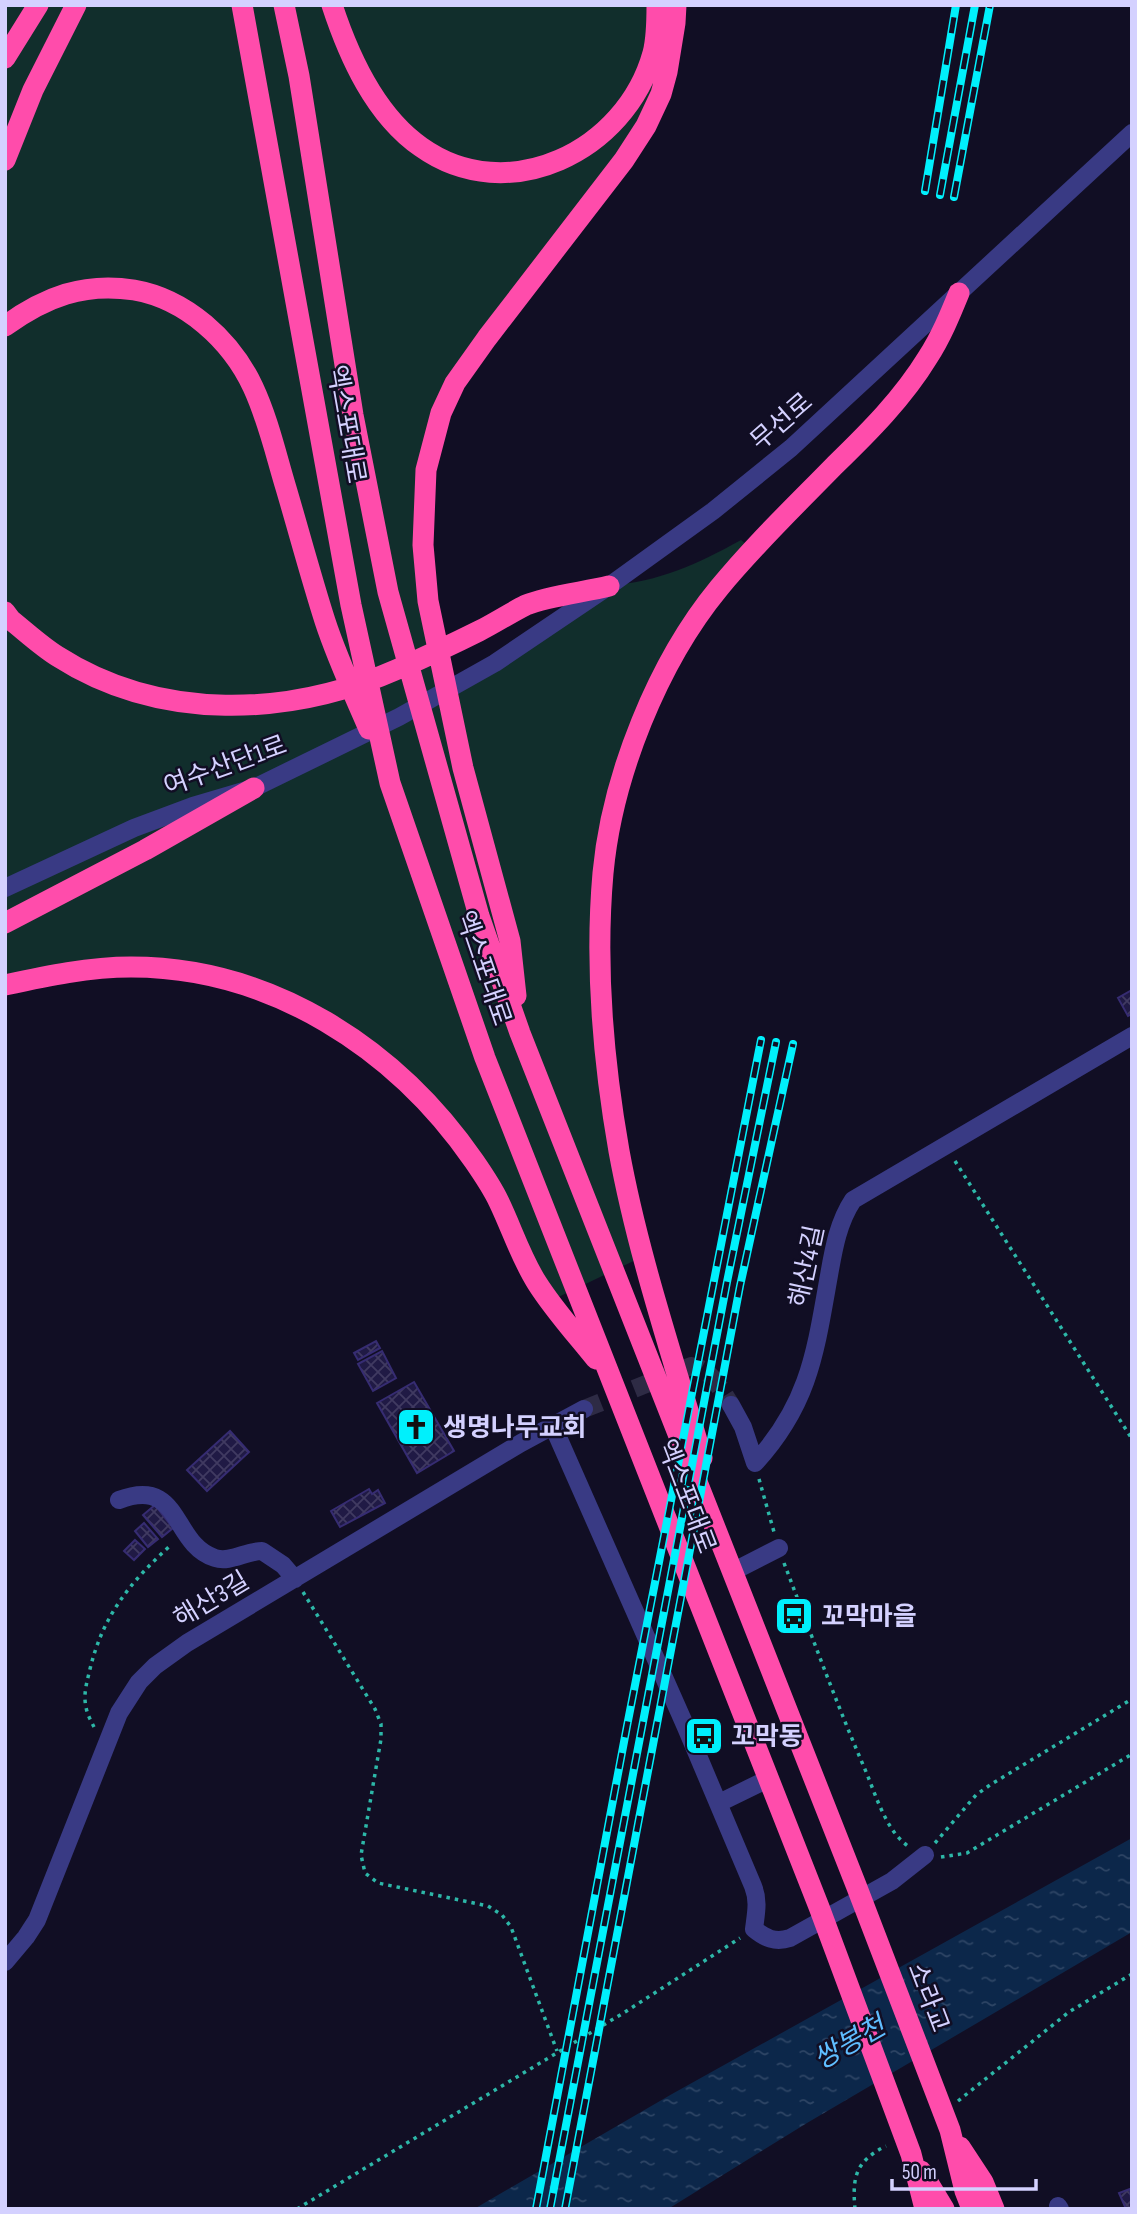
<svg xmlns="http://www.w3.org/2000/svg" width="1137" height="2214" font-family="'Sofia Sans Condensed','Noto Sans KR',sans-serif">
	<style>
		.green { fill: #112e2c }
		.water { fill: url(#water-ripples) }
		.building { fill: url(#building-cross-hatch); stroke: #362c72; stroke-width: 2 }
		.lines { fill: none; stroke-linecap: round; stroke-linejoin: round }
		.minor-tunnel { stroke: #2e2b45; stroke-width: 18; stroke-dasharray: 18 9; stroke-linecap: butt }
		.path { stroke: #2db7a8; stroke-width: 3.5; stroke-dasharray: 3.5 5; stroke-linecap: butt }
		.minor { stroke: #393a84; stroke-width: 18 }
		.highway { stroke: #ff4cab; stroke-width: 21 }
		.rail-casing { stroke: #00f0fc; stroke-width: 8 }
		.rail { stroke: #110e24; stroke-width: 5; stroke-dasharray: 16; stroke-linecap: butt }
		.labels { text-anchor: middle; stroke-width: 5; stroke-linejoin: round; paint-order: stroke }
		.street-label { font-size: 26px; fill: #d4d1ff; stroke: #110e24 }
		.poi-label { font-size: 26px; font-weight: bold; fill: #d4d1ff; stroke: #110e24; text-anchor: start }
		.water-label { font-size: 28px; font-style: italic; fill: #5fbdff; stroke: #110e24 }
	</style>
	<defs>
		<pattern id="water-ripples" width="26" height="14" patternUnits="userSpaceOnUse" patternTransform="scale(1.75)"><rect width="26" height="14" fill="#0c274a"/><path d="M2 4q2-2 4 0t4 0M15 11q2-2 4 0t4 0" fill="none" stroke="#2e4565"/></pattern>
		<pattern id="building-cross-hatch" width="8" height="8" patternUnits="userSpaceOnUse" patternTransform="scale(1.75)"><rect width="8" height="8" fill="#201a45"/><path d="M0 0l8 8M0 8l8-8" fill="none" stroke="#403a61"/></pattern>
	</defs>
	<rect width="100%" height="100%" fill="#110e24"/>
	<path class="green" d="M5 5H676L661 94 464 368 423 510 449 690 609 586C660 581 696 565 741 540L746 544 718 589 627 764 601 970 644 1256 550 1301 473 1160 337 1027 169 969 5 985Z"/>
	<path class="water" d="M1132 1838V1932L807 2123 668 2209H474L672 2094Z"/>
	<path class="building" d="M1132 990V1014L1128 1016 1118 998Z
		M376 1341 380 1348 358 1360 354 1353Z
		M382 1351 396 1378 373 1391 358 1364Z
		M414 1382 454 1451 417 1473 377 1403Z
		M230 1431 249 1452 207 1491 187 1470Z
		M369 1489 372 1494 378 1490 385 1503 340 1527 331 1511Z
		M155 1505 173 1528 162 1537 143 1515Z
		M144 1523 158 1539 148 1547 135 1531Z
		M135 1540 145 1549 134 1560 124 1551Z
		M1130 2189 1132 2209H1126L1119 2193Z"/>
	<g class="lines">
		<path class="minor-tunnel" d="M584 1409 691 1366C710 1367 721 1390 731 1405"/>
		<path class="path" d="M955 1161 1132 1439
			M759 1479 774 1532
			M784 1563C810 1631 835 1700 864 1767 875 1792 885 1830 908 1846
			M303 1592 375 1709 381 1724V1739L361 1855 365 1873 378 1883 488 1906 502 1915 511 1927 557 2051
			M94 1727C91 1721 87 1714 86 1707 83 1694 87 1682 90 1669 103 1615 131 1581 172 1544
			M935 1843 976 1795 990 1785 1132 1699
			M941 1857 967 1853 1132 1754
			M958 2101 1069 2012 1132 1974
			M297 2209 625 2012 740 1938
			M855 2209C852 2176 856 2161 886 2146"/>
		<path class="minor" d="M5 888 134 828 193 806 254 788 399 717 495 663 609 586 713 511 791 448 1132 133
			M731 1405 743 1427 755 1463C808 1405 815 1355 828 1281 833 1253 837 1224 853 1200L1132 1036
			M553 1426 685 1725 753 1886C759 1901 756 1913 754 1929 765 1938 775 1943 790 1938L892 1881 925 1855
			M119 1500C182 1476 171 1544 215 1558 230 1563 246 1551 262 1551L283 1565 295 1579
			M734 1571 779 1548
			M719 1803 768 1779
			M5 1962 26 1937 37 1920 119 1713 139 1682 155 1666 187 1643 521 1443 584 1409
			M1058 2206 1060 2209"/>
		<path class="highway" d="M242 5 351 605 390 783 485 1058 819 1907 911 2154 925 2209
			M284 5 299 76 353 415 388 592 479 916 520 1033 856 1885 950 2130 965 2191 972 2209
			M332 5C349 57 375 115 421 147 508 209 626 151 653 53 657 38 657 21 657 5
			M5 58 38 5
			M5 160 33 90 76 5
			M5 326C45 297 84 282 134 290 186 299 231 340 253 387 268 419 276 455 286 488 299 532 311 577 325 621 337 658 354 694 369 729
			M5 612 11 620C26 632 41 646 57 656 160 722 289 717 398 669 425 657 453 644 479 631 495 623 510 613 526 605 548 596 585 592 609 586
			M5 923 145 850 254 788
			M5 985C47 976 89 967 131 967 271 967 396 1048 474 1161 483 1174 492 1187 499 1202 512 1229 521 1258 537 1283 554 1310 576 1334 596 1359
			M516 996 510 941 463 768 428 601 423 545 426 470 441 413 455 383 487 338 624 160 646 126 661 94 667 72 675 23 676 5
			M702 1458C673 1357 638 1255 619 1151 603 1060 595 964 603 873 612 776 658 662 719 588 755 544 796 505 835 465 869 432 903 398 928 357 941 337 950 315 959 293
			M960 2147 983 2182 994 2209
			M921 2171 944 2209"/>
		<defs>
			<path id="rail" d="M925 191 956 5
				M940 195 975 5
				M954 197 990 5
				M536 2209 627 1726 761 1040
				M550 2209 727 1282 776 1042
				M565 2209 740 1286 793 1044"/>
		</defs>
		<use href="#rail" class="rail-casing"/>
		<use href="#rail" class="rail"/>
	</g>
	<defs>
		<symbol id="church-square" viewBox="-11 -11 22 22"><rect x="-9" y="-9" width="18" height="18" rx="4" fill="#00f0fc" stroke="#110e24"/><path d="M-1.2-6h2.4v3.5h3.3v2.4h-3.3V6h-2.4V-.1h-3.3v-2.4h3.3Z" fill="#111"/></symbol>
		<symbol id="bus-square" viewBox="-11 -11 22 22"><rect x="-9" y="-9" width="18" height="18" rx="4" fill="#00f0fc" stroke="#110e24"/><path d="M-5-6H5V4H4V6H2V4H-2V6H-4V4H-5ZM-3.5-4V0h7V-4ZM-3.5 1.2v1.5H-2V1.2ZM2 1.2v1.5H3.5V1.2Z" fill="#111"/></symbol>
	</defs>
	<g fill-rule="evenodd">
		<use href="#church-square" x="394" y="1405" width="44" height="44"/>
		<use href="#bus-square" x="772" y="1594" width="44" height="44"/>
		<use href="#bus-square" x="682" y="1714" width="44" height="44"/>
	</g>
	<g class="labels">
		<g class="street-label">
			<text transform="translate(781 421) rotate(-41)" y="9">무선로</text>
			<text transform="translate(347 424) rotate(80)" y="9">엑스포대로</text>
			<text transform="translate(225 765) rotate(-20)" y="9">여수산단1로</text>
			<text transform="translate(484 968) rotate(71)" y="9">엑스포대로</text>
			<text transform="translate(806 1266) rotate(-78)" y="9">해산4길</text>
			<text transform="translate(687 1496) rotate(69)" y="9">엑스포대로</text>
			<text transform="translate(211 1599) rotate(-31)" y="9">해산3길</text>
			<text transform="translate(929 1997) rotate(69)" y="9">소라교</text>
		</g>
		<g class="poi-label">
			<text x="443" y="1436">생명나무교회</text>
			<text x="821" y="1625">꼬막마을</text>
			<text x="731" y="1745">꼬막동</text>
		</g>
		<g class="water-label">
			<text transform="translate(849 2042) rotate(-30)" y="10">쌍봉천</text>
		</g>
	</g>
	<rect width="1137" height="2214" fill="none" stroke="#d4d1ff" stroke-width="14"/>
	<path d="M892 2179v10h144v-10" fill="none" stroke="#d4d1ff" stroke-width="3.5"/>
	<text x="902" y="2179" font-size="21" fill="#d4d1ff" stroke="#110e24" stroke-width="5" paint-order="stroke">50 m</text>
</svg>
